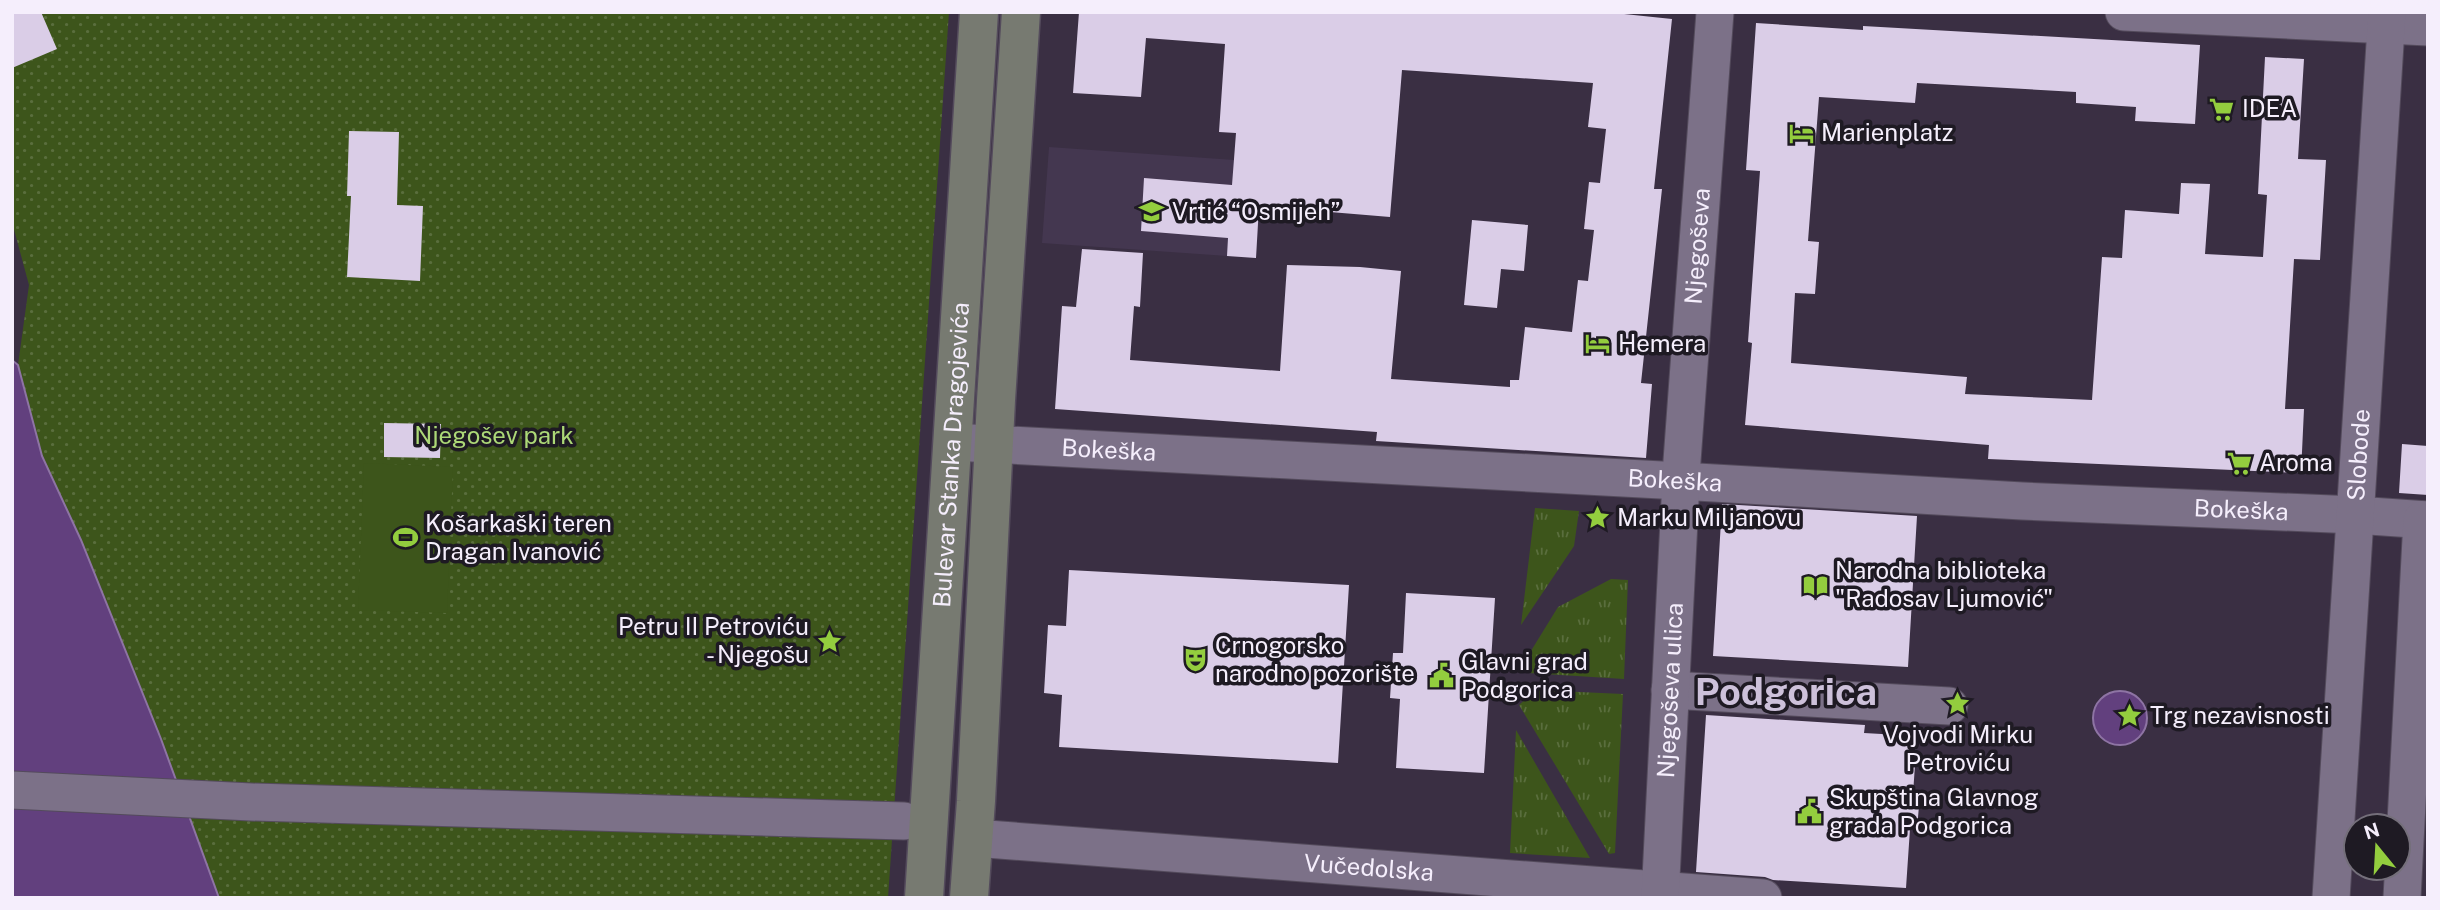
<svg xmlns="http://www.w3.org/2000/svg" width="2440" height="910" font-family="'Public Sans',sans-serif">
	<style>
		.built { fill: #443750 }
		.grass { fill: url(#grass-tufts) }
		.park { fill: url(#park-dots) }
		.pitch { fill: #3d551b }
		.water { fill: #62407e; stroke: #8e74a4; stroke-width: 2 }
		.building { fill: #dacde7 }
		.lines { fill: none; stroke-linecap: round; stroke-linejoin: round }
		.street-casing { stroke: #544b5c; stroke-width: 39 }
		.secondary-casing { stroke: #544b5c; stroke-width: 41 }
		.street { stroke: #7c7188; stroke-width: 37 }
		.secondary { stroke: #777a71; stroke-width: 38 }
		.labels { text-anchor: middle; stroke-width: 7; stroke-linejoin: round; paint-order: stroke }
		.poi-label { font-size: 24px; fill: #f5eefc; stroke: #1e1a23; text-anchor: start }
		.street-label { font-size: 24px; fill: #f5eefc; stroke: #1e1a23 }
		.park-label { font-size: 24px; fill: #acd877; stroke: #1e1a23 }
		.town-label { font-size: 38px; font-weight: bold; fill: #cdc1da; stroke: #1e1a23 }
	</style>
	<defs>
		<pattern id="grass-tufts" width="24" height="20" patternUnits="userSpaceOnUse" patternTransform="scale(1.75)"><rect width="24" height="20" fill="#3d551b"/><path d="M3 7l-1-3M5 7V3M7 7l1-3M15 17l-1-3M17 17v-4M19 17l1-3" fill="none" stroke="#5a6e3d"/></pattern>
		<pattern id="park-dots" width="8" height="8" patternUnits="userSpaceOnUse" patternTransform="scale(1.75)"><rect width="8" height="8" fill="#3d551b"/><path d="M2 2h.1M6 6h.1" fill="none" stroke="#5a6e3d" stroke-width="1.8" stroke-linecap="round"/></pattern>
	</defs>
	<rect width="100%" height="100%" fill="#3a2f43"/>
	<path class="built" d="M1049 147 1263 162 1256 258 1042 243Z"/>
	<path class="grass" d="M1535 508 1579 511 1574 546 1521 625Z
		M1611 579 1628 580 1624 679 1529 673 1523 664 1558 607Z
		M1536 690 1623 694 1615 853 1609 854 1519 705Z
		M1516 730 1590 858 1510 853Z"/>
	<path class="park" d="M12 12H949L888 898H219L161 739 81 540 42 456 18 365 29 285 12 222Z"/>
	<path class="pitch" d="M364 463 453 467 447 613 358 610Z"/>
	<path class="water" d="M12 360 18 365 42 456 81 540 161 739 219 898H12Z
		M2093 718a27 27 0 1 1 54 0a27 27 0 1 1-54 0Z"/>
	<path class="building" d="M12 12H41L57 49 12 68Z
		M1079 12H1605L1672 19 1654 189H1662L1641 383 1652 384 1646 458 1376 441 1377 432 1055 409 1062 306 1076 307 1082 249 1143 253 1140 307 1134 306 1130 360 1280 371 1287 265 1360 267 1401 271 1391 379 1510 387V380H1519L1525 327 1572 332 1578 280 1588 281 1594 230 1584 229 1589 182 1600 183 1606 129 1588 127 1593 83 1402 70 1390 217 1259 206 1256 258 1227 256 1228 238 1141 231 1144 178 1232 185 1236 133 1219 132 1225 44 1146 38 1141 97 1073 93Z
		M1756 23 1863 30V26L2200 45 2195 124 2135 121 2136 107 2076 103V92L1917 83 1915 103 1819 97 1808 241 1819 242 1815 294 1795 293 1791 363 1967 377 1965 394 2092 400 2102 257 2122 258 2125 210 2179 214 2181 183 2210 184 2205 254 2263 257 2267 195 2258 194 2265 57 2304 59 2298 159 2326 160 2320 260 2294 259 2285 409H2304L2301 473 1988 459 1989 445 1745 425 1752 343 1748 342 1760 171 1746 170Z
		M349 131 399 132 397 205 423 206 420 281 347 277 351 196H347Z
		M1472 220 1528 225 1524 271 1501 269 1497 308 1464 305Z
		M384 423 441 424 440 458 384 457Z
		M2402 444 2428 446V495L2399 493Z
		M1722 504 1917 516 1908 667 1713 656Z
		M1069 570 1349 585 1338 763 1059 747 1062 695 1044 693 1048 625 1066 626Z
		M1406 593 1495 598 1484 773 1396 768 1400 699 1390 698 1393 653H1403Z
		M1706 715 1865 725 1864 733 1917 736 1913 794H1920L1917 829H1910L1906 888 1773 880 1765 877 1696 872Z"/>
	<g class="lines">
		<defs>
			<g id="street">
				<path d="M2124 12 2428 27"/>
				<path id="s1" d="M953 442 1680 481 2022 501 2355 515 2428 520"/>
				<path d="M1670 690 1949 706"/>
				<path d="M12 790 251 802 904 821"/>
				<path id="s2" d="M974 838 1763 898"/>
				<path id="s3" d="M1660 898 1682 461 1715 12"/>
				<path id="s4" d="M2331 898 2387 12"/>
				<path d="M2402 898 2422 520"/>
			</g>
			<g id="secondary">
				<path id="s5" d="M924 898 979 12"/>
				<path d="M969 898 976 801 996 400 1021 12"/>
			</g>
		</defs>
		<use href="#street" class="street-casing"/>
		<use href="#secondary" class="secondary-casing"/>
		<use href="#street" class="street"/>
		<use href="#secondary" class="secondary"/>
	</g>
	<defs>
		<symbol id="supermarket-bare" viewBox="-9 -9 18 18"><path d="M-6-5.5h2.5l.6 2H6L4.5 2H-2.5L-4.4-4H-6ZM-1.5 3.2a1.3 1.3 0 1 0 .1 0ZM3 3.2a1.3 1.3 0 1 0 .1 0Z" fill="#93cd3e" stroke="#1e1a23" stroke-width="2.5" paint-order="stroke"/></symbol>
		<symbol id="hotel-bare" viewBox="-9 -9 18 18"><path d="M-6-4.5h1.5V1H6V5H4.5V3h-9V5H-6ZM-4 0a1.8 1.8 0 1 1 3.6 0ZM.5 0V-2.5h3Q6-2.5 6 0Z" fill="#93cd3e" stroke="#1e1a23" stroke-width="2.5" paint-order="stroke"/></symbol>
		<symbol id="school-bare" viewBox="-9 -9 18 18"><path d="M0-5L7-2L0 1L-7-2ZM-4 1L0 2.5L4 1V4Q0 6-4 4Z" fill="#93cd3e" stroke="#1e1a23" stroke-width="2.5" paint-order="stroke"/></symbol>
		<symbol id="sight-bare" viewBox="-9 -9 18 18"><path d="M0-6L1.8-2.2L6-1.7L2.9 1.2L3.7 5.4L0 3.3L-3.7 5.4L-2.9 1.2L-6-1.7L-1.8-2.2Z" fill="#93cd3e" stroke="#1e1a23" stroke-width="2.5" paint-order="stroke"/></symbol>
		<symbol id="stadium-bare" viewBox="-9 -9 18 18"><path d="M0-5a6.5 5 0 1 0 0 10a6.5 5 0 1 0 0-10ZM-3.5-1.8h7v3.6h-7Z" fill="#93cd3e" stroke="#1e1a23" stroke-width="2.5" paint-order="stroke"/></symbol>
		<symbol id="library-bare" viewBox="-9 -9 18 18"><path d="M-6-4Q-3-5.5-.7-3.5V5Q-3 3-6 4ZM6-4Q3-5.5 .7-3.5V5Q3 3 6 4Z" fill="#93cd3e" stroke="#1e1a23" stroke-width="2.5" paint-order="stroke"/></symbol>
		<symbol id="theatre-bare" viewBox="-9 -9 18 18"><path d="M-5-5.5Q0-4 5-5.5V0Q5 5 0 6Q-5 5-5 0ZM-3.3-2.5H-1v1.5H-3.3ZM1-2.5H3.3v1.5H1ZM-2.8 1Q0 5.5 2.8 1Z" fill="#93cd3e" stroke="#1e1a23" stroke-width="2.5" paint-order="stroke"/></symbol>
		<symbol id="civic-bare" viewBox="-9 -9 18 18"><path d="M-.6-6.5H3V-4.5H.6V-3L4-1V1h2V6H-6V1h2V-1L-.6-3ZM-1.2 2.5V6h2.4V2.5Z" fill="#93cd3e" stroke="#1e1a23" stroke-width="2.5" paint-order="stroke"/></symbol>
	</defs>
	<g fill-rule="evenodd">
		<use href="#supermarket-bare" x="2204" y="92" width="35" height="35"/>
		<use href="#hotel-bare" x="1784" y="116" width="35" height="35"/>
		<use href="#school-bare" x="1134" y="194" width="35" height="35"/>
		<use href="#hotel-bare" x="1580" y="326" width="35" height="35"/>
		<use href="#supermarket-bare" x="2222" y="446" width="35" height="35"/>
		<use href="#sight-bare" x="1580" y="500" width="35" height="35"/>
		<use href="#stadium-bare" x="388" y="520" width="35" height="35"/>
		<use href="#library-bare" x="1798" y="568" width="35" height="35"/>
		<use href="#sight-bare" x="812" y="624" width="35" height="35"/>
		<use href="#theatre-bare" x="1178" y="642" width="35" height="35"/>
		<use href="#civic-bare" x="1424" y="658" width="35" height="35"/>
		<use href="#sight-bare" x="1940" y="686" width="35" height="35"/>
		<use href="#sight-bare" x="2112" y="698" width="35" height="35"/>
		<use href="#civic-bare" x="1792" y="794" width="35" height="35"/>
	</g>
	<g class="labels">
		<g class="poi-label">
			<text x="2242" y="117">IDEA</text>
			<text x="1821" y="141">Marienplatz</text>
			<text x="1172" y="220">Vrtić “Osmijeh”</text>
			<text x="1618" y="352">Hemera</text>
			<text x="2259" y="471">Aroma</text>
			<text x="1617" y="526">Marku Miljanovu</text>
			<text x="425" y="532">Košarkaški teren<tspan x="425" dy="28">Dragan Ivanović</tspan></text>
			<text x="1835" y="579">Narodna biblioteka<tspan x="1835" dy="28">"Radosav Ljumović"</tspan></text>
			<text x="809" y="635" text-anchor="end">Petru II Petroviću<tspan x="809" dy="28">- Njegošu</tspan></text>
			<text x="1215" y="654">Crnogorsko<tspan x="1215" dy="28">narodno pozorište</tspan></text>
			<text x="1461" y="670">Glavni grad<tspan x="1461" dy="28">Podgorica</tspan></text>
			<text x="2150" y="724">Trg nezavisnosti</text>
			<text x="1958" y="743" text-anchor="middle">Vojvodi Mirku<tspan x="1958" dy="28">Petroviću</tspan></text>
			<text x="1829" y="806">Skupština Glavnog<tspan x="1829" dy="28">grada Podgorica</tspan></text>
		</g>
		<g class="street-label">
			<text dy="8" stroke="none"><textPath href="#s3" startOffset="653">Njegoševa</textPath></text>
			<text dy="8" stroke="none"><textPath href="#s1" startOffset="156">Bokeška</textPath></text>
			<text dy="8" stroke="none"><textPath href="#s5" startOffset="444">Bulevar Stanka Dragojevića</textPath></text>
			<text dy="8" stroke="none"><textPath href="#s4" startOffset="444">Slobode</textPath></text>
			<text dy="8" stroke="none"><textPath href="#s1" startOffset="723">Bokeška</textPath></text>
			<text dy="8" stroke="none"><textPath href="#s1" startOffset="1290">Bokeška</textPath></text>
			<text dy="8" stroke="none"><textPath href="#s3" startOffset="208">Njegoševa ulica</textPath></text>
			<text dy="8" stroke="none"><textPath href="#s2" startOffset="396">Vučedolska</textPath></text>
		</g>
		<g class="park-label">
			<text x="494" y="444">Njegošev park</text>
		</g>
		<g class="town-label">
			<text x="1786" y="705">Podgorica</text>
		</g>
	</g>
	<rect width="2440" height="910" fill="none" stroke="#f5eefc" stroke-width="28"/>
	<g transform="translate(2377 847) rotate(342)"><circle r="33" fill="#1e1a23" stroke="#746f7a" stroke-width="2"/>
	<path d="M0-5L12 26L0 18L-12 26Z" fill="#93cd3e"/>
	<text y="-10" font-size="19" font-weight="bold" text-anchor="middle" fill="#f5eefc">N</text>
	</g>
</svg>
